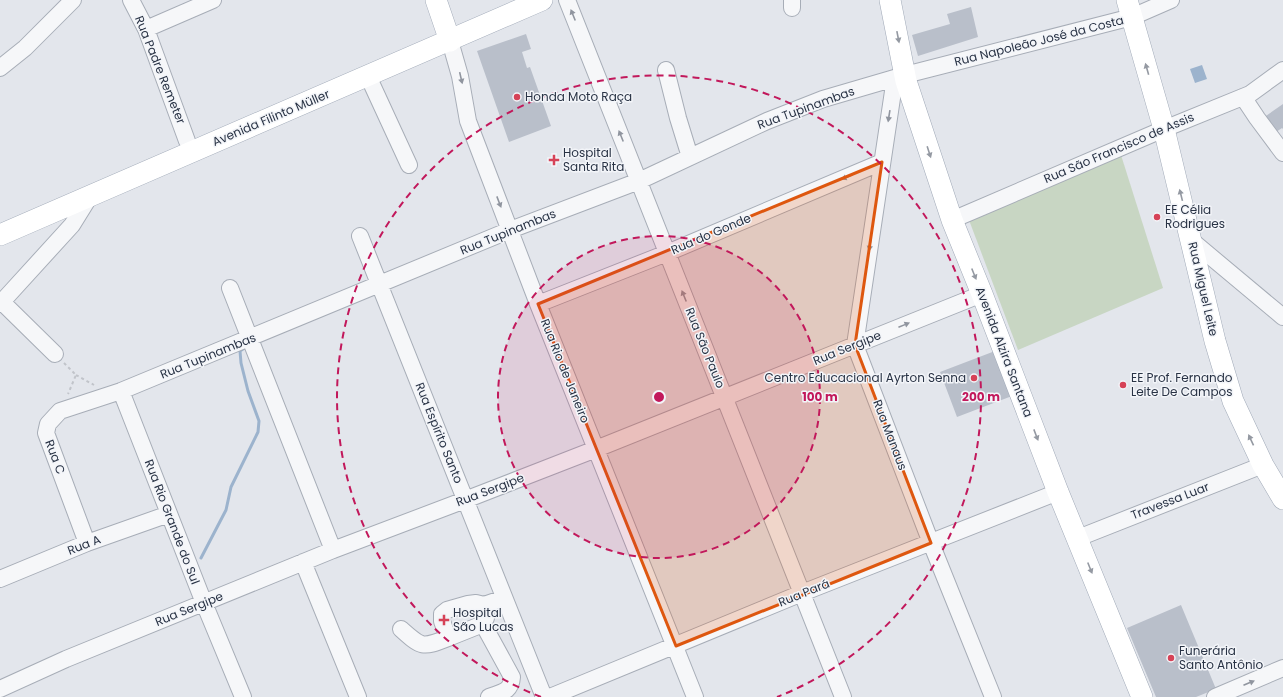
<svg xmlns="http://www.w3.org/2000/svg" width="1283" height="697" font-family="Poppins,sans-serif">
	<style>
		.green { fill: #c8d6c3 }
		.water { fill: #9cb3cd }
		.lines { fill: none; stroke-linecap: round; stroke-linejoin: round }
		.stream { stroke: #9cb3cd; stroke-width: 3 }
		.building { fill: #b9bfca }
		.minor-casing { stroke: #a7adb7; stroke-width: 18 }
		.major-casing { stroke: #a1aab8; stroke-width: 22 }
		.path { stroke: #c1c4ca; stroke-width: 2; stroke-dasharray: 3 3; stroke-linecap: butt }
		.minor { stroke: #f6f7f9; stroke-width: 16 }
		.major { stroke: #fff; stroke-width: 21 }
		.oneway { fill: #90959f }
		.oneway2 { fill: #9499a2 }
		.marked { fill: #de570f; fill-opacity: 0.2; stroke: #de570f; stroke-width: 3; stroke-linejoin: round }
		.ring { fill: none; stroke: #c2185b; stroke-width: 2; stroke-dasharray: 7 5 }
		.poi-dot { fill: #d64257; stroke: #f3f5f9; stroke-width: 1.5 }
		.labels { text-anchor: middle; stroke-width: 3; stroke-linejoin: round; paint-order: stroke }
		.street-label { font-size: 12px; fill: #293345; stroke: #f3f5f9 }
		.poi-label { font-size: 12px; fill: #293345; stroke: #f3f5f9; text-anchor: start }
		.centre { fill: #c2185b; stroke: #f3f5f9; stroke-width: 2 }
		.ring-label { font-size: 12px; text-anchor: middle; font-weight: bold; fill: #c2185b; stroke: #f3f5f9; stroke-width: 3; stroke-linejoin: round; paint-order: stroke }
	</style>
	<rect width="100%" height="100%" fill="#e3e6ec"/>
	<path class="green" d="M1121 155 1163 288 1018 350 969 220Z"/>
	<path class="water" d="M1202 65 1207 79 1195 83 1190 69Z"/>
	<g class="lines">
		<path class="stream" d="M201 558 226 510 231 487 258 432 259 421 248 391 241 363 240 351 246 347"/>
	</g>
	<path class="building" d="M971 7 978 37 918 56 912 35 950 24 947 14Z
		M526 34 531 49 522 52 527 68 530 67 551 126 509 142 477 51Z
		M1283 104V129L1282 128 1273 134 1263 118Z
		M995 351 1012 396 957 417 940 372Z
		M1181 605 1216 689 1196 697H1156L1127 628Z"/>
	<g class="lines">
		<defs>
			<path id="minor" d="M131 0 146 29 187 141
				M567 0 843 697
				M792 0V8
				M146 29 213 0
				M450 41 460 76 468 121 538 304 695 697
				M0 68 25 48 73 0
				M666 70 678 118 690 157
				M368 76 409 165
				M895 78 855 345 931 543 993 697
				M1243 97 1257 118 1283 153
				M952 220 1164 129 1250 94 1283 70
				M360 236 544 697
				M1192 241 1283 317
				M230 288 333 550
				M2 302 55 354
				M0 304 72 225 90 196
				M538 304 667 253 882 162
				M121 391 204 603 243 697
				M1078 538 1263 465
				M87 543 46 433 48 424 60 411 121 391 510 230 639 181 767 121 823 99 905 75 1132 17 1171 0
				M303 562 358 697
				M0 579 87 543 169 514
				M484 605 486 618 483 624 448 638 442 621V614L447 610 468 604 476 603 484 605 504 598
				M483 624 512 677C511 692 502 692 489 697
				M401 629C422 648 422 648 448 638
				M0 689 66 659 333 550 465 500 596 449 982 294
				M550 697 802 593 1058 492
				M1215 697 1283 668"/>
			<path id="major" d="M436 0 450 41
				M890 0 906 81 952 220 982 294 1058 492 1142 697
				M1127 0 1164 129 1215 341 1233 401 1263 465 1283 499
				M0 235 542 0"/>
		</defs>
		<use href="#minor" class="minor-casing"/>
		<use href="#major" class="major-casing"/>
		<path class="path" d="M64 363 76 375 68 394
			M76 375 94 385"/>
		<use href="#minor" class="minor"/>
		<use href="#major" class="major"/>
	</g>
	<defs><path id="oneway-solid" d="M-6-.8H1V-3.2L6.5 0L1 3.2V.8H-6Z"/></defs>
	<g class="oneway">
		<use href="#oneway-solid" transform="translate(573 15) rotate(-112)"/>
		<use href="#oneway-solid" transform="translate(461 78) rotate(77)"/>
		<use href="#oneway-solid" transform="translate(889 116) rotate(99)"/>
		<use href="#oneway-solid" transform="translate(621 136) rotate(-112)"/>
		<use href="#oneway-solid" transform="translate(847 177) rotate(157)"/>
		<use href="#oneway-solid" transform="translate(499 202) rotate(69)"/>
		<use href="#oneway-solid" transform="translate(870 245) rotate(99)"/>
		<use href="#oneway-solid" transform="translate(684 296) rotate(-112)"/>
		<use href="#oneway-solid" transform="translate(904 325) rotate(-22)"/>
		<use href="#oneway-solid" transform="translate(1249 683) rotate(-23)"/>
	</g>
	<g class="oneway2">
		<use href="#oneway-solid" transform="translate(898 37) rotate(79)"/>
		<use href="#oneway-solid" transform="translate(1147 69) rotate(-106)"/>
		<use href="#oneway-solid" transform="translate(929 152) rotate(72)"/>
		<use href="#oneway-solid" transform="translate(1181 195) rotate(-104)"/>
		<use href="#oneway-solid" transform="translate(974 274) rotate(68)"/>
		<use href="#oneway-solid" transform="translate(1036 435) rotate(69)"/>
		<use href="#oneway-solid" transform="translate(1251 440) rotate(-115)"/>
		<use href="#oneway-solid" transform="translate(1090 568) rotate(68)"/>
	</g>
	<path class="marked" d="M882 162 855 345 931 543 676 646 538 304Z"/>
	<circle cx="659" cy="397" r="161" fill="#c2185b" fill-opacity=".12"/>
	<g class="ring">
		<circle cx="659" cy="397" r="161"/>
		<path d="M541 697A322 322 0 1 1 777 697"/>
	</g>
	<g class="poi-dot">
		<circle cx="517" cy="97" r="4"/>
		<path d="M552 154h4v4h4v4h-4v4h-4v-4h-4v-4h4z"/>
		<circle cx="1157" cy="217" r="4"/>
		<circle cx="974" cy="378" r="4"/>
		<circle cx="1123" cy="385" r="4"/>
		<path d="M442 614h4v4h4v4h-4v4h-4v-4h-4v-4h4z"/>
		<circle cx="1171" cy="658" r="4"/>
	</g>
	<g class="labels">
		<g class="street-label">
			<text transform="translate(1039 41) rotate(-14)" y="4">Rua Napoleão José da Costa</text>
			<text transform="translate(160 70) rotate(68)" y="4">Rua Padre Remeter</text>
			<text transform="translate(806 108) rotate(-20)" y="4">Rua Tupinambas</text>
			<text transform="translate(271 118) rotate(-23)" y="4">Avenida Filinto Müller</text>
			<text transform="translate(1119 148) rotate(-23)" y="4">Rua São Francisco de Assis</text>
			<text transform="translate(508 232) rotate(-22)" y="4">Rua Tupinambas</text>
			<text transform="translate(711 234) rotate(-23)" y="4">Rua do Gonde</text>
			<text transform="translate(1203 289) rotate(77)" y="4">Rua Miguel Leite</text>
			<text transform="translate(705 348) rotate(68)" y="4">Rua São Paulo</text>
			<text transform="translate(847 348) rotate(-22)" y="4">Rua Sergipe</text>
			<text transform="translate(1004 352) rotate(69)" y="4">Avenida Alzira Santana</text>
			<text transform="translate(208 356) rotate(-22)" y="4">Rua Tupinambas</text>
			<text transform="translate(565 371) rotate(68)" y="4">Rua Rio de Janeiro</text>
			<text transform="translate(439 433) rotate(68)" y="4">Rua Espírito Santo</text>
			<text transform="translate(890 435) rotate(69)" y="4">Rua Manaus</text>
			<text transform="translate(55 457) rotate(69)" y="4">Rua C</text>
			<text transform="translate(490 490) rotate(-21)" y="4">Rua Sergipe</text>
			<text transform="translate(1170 501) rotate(-21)" y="4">Travessa Luar</text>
			<text transform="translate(172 522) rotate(69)" y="4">Rua Rio Grande do Sul</text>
			<text transform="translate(84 545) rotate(-21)" y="4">Rua A</text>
			<text transform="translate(804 593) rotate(-22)" y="4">Rua Pará</text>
			<text transform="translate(189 609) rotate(-22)" y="4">Rua Sergipe</text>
		</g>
		<g class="poi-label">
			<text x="525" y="101">Honda Moto Raça</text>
			<text x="563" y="157">Hospital<tspan x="563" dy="14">Santa Rita</tspan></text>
			<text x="1165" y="214">EE Célia<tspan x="1165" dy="14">Rodrigues</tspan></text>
			<text x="966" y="382" text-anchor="end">Centro Educacional Ayrton Senna</text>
			<text x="1131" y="382">EE Prof. Fernando<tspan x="1131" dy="14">Leite De Campos</tspan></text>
			<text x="453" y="617">Hospital<tspan x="453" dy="14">São Lucas</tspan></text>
			<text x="1179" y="655">Funerária<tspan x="1179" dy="14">Santo Antônio</tspan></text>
		</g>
	</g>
	<circle cx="659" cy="397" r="6" class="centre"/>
	<g class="ring-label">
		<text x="820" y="401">100 m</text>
		<text x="981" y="401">200 m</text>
	</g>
</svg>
